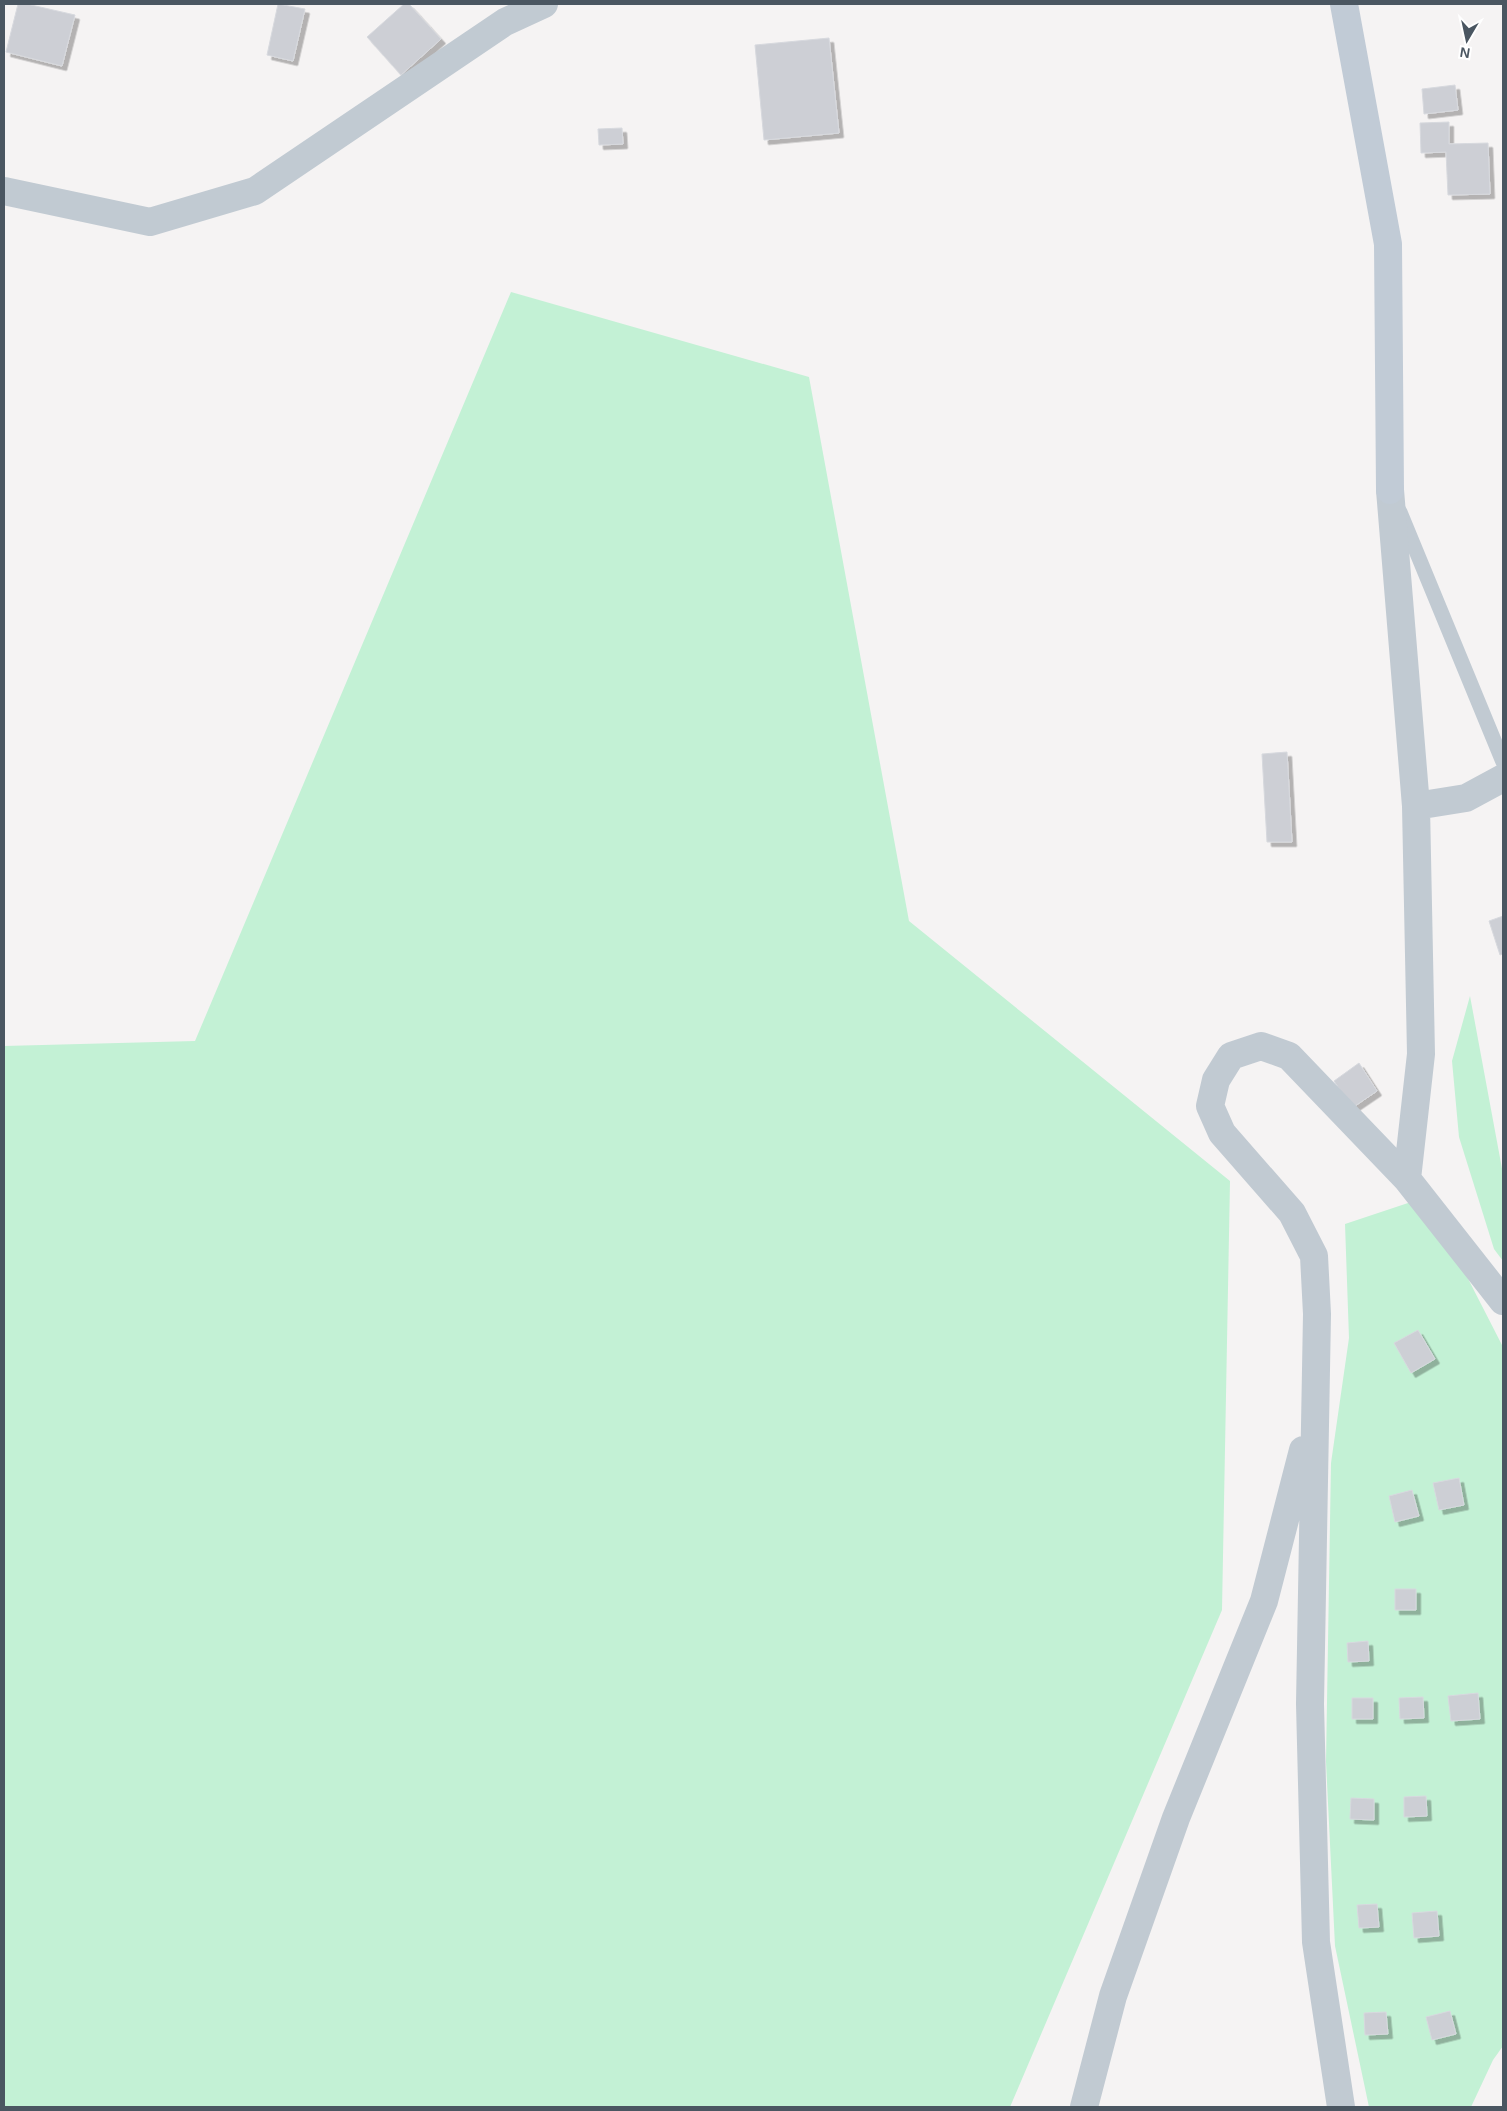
<svg xmlns="http://www.w3.org/2000/svg" width="1507" height="2111" font-family="Arial,sans-serif">
	<style>
		.green { fill: #c3f1d5 }
		.building { fill: #cdcfd5; stroke: #d7d9de; filter: url(#shadow) }
		.lines { fill: none; stroke-linecap: round; stroke-linejoin: round }
		.lane { stroke: #c1cad2; stroke-width: 15 }
		.street { stroke: #c1cad2; stroke-width: 28 }
		.secondary { stroke: #c1cbd6; stroke-width: 28 }
	</style>
	<defs>
		<filter id="shadow"><feDropShadow dx="4.5" dy="4.5" stdDeviation="0" flood-color="#0004"/></filter>
	</defs>
	<rect width="100%" height="100%" fill="#f5f3f3"/>
	<path class="green" d="M511 292 809 377 909 921 1230 1181 1222 1610 1010 2107H4V1046L195 1041Z
		M1470 996 1503 1174V1261L1494 1249 1459 1137 1452 1061Z
		M1423 1198 1461 1265 1503 1347V2046L1493 2060 1471 2107H1369L1335 1946 1326 1762 1331 1463 1349 1338 1345 1224Z"/>
	<path class="building" d="M18 4H27L75 15 62 66 6 52Z
		M278 4 305 9 293 61 267 55Z
		M404 4H409L441 39 401 75 367 37Z
		M829 38 839 133 764 140 755 45Z
		M1455 85 1458 110 1424 114 1422 89Z
		M1449 122V144L1488 143 1490 194 1448 195 1446 152 1421 153 1420 123Z
		M622 128 623 144 599 145 598 129Z
		M1287 752 1292 842H1267L1262 754Z
		M1503 916V954L1500 955 1489 921Z
		M1359 1063 1377 1091 1352 1108 1334 1081Z
		M1418 1330 1435 1359 1411 1373 1394 1343Z
		M1459 1478 1464 1505 1439 1510 1433 1483Z
		M1412 1490 1419 1516 1395 1522 1389 1496Z
		M1395 1589H1416V1610H1395Z
		M1368 1641 1369 1661 1348 1662 1347 1643Z
		M1478 1693 1480 1719 1451 1721 1448 1696Z
		M1423 1697 1424 1718 1400 1719 1399 1698Z
		M1352 1698H1373V1719H1352Z
		M1426 1796 1427 1816 1404 1817V1797Z
		M1351 1798 1374 1799V1820L1350 1819Z
		M1377 1904 1379 1927 1359 1928 1357 1905Z
		M1437 1911 1439 1936 1414 1938 1412 1913Z
		M1450 2011 1456 2034 1432 2040 1426 2017Z
		M1386 2012 1388 2034 1365 2035 1364 2013Z"/>
	<g class="lines">
		<path class="lane" d="M1400 512 1503 762"/>
		<path class="street" d="M4 191 150 222 255 191 505 22 544 4
			M1416 806 1466 798 1503 778
			M1407 1179 1503 1301
			M1084 2107 1113 1996 1176 1818 1264 1601 1303 1450
			M1341 2107 1316 1942 1310 1704 1317 1314 1314 1256 1292 1213 1222 1133 1210 1106 1216 1080 1231 1056 1261 1046 1289 1056 1407 1179 1421 1054 1416 806 1390 490"/>
		<path class="secondary" d="M1344 4 1388 244 1390 490"/>
	</g>
	<rect width="1507" height="2111" fill="none" stroke="#4a5661" stroke-width="10"/>
	<g transform="translate(1467 40) rotate(189)" stroke="#ffffff" stroke-width="4" paint-order="stroke">
	<path d="M0-4L9 19L0 12L-9 19Z" fill="#4a5661"/>
	<text y="-8" font-size="14" font-weight="bold" text-anchor="middle" fill="#4a5661">N</text>
	</g>
</svg>
